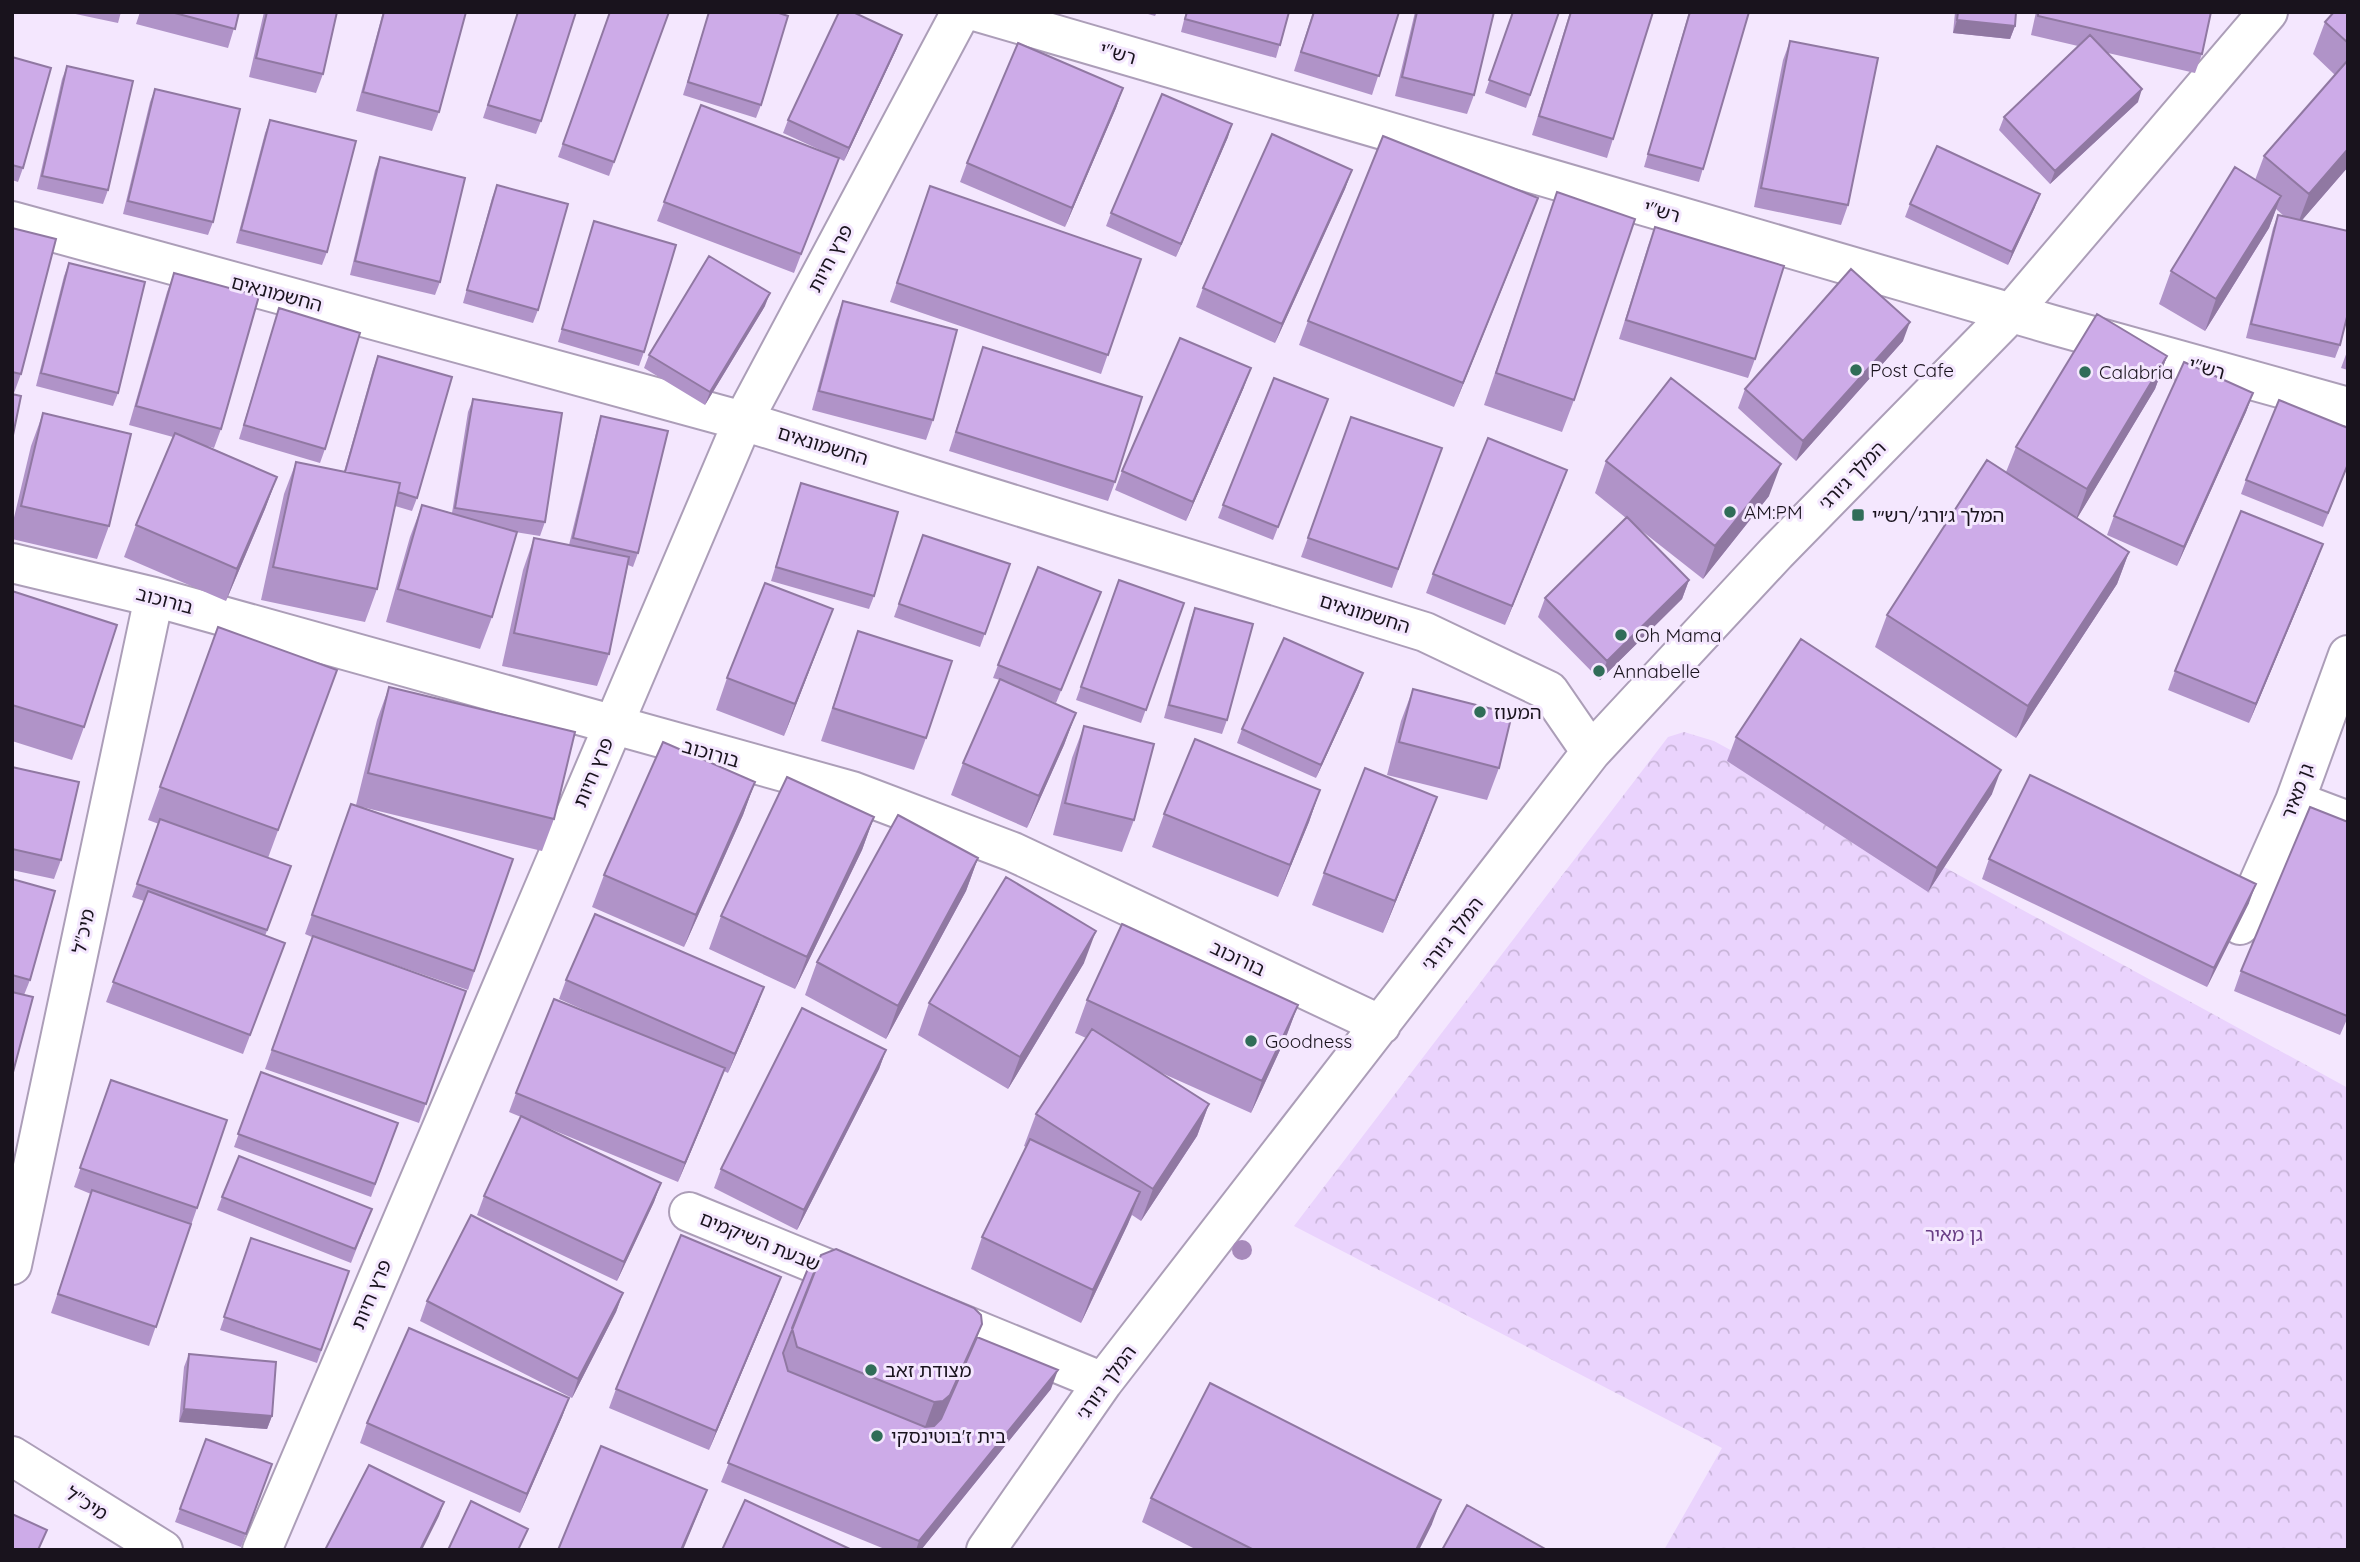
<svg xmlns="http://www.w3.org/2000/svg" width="2360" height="1562" font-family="Quicksand,'Noto Sans Hebrew',sans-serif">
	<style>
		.park { fill: url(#park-crowns) }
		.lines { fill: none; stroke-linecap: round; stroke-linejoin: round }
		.minor-casing { stroke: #ac9eb8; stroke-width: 42 }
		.minor { stroke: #fff; stroke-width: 38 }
		.tree { fill: #a78abb }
		.wall { fill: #b093c8 }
		.shaded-wall { fill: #9078a2 }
		.building { fill: #cdabe8; stroke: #9078a2; stroke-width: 2 }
		.poi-dot { fill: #306d58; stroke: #f4e7fe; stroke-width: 2.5 }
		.labels { text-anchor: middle; stroke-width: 6; stroke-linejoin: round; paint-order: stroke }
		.street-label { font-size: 19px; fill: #19131d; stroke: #f4e7fe }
		.poi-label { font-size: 19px; fill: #19131d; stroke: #f4e7fe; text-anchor: start }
		.park-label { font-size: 19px; fill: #683d85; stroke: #f4e7fe }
	</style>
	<defs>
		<pattern id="park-crowns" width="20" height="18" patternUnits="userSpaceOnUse" patternTransform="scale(1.75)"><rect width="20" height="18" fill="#ead3fd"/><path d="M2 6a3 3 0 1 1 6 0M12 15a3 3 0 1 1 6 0" fill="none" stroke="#c8b4d8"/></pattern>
	</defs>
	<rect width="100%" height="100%" fill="#f4e7fe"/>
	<path class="park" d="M1684 732 1714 741 2348 1088V1550H1664L1722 1448 1294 1226 1668 737Z"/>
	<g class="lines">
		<defs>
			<path id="minor" d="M978 12 2053 325 2348 407
				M12 221 743 421 1425 632 1549 691 1591 752
				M12 563 154 597 852 791 1013 852 1381 1025
				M2295 801 2348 821
				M2240 925 2295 801 2348 655
				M689 1212 865 1284
				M12 1265 154 597
				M930 1311 1103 1382
				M12 1456 163 1550
				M262 1550 743 421 961 12
				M986 1550 1103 1382 1591 752 1776 553 2011 313 2268 12"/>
		</defs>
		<use href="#minor" class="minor-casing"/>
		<use href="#minor" class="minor"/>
	</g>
	<circle class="tree" cx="1242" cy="1250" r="10"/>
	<path class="wall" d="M66 12H121L118 23Z
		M140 12H239L228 48 136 24Z
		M264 12H337L323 74 316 93 249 77Z
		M383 12H466L439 112 432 131 356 111Z
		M518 12 541 121 536 134 483 118Z
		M610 12H669L609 176 558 157Z
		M709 12H776L761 105 756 118 683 95Z
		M1141 12H1157L1155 16Z
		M1186 12H1289L1276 58 1181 32Z
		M1313 12H1399L1372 95 1294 71Z
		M1415 12H1494L1474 95 1467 114 1395 96Z
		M1513 12H1559L1526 108 1485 93Z
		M1570 12H1653L1607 158 1532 135Z
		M1689 12H1749L1699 182 1644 167Z
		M1955 12H2016L2015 26 2010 39 1953 33Z
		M2036 12H2211L2202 54 2195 73 2108 53 2138 102 2050 184 1999 130 2004 117 2078 46 2031 35Z
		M2348 12V167L2302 220 2340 345 2335 358 2246 338 2273 228 2278 215 2285 217 2276 209 2269 228 2205 331 2159 304 2171 271 2255 180 2264 156 2335 75 2313 54 2325 22Z
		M1790 41 1848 205 1841 225 1754 207 1783 60Z
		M897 48 844 161 838 158 794 273 657 221 701 105 829 154 783 133 788 120Z
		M12 57 23 168 18 182 12 180Z
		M67 66 108 190 103 204 37 189 62 79Z
		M1123 88 1116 108 1065 227 960 182 967 163Z
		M155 89 213 222 208 235 123 214 150 102Z
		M270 120 327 252 322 265 236 243 265 133Z
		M1228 137 1176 257 1106 226 1111 213Z
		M380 157 440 282 435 295 350 275 375 170Z
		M1352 170 1345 189 1275 343 1196 307 1203 288Z
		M497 185 538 310 533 323 463 303 492 198Z
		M930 186 1141 259 1101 374 890 302Z
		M1557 192 1574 400 1562 432 1484 405Z
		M1538 198 1454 407 1299 345 1308 321Z
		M1910 204 2035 207 2008 265 1905 217Z
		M594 221 644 352 639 366 558 342Z
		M1655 227 1755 359 1748 378 1619 339 1648 246Z
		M12 228 21 374 14 393H12Z
		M69 263 118 393 113 406 36 386 64 276Z
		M174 273 221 429 214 448 207 446 277 477 265 509 226 601 124 557 136 525 173 437 129 425 167 292Z
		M843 301 933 420 926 440 812 410 836 320Z
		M765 306 705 405 644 368 649 355Z
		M279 308 325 449 320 463 239 439Z
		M1903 341 1796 461 1738 408 1745 389Z
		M983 347 1115 482 1108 501 949 451Z
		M2348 349V370L2341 368Z
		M378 356 417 498 412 511 395 506 377 589 365 622 261 600 284 494 296 462 344 472 373 369Z
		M2167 356 2155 389 2077 518 2129 552 2117 584 2016 738 1875 647 1887 615 2006 472 2016 447Z
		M1244 387 1186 521 1115 490 1122 471Z
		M2253 393 2246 412 2177 566 2107 535 2114 516Z
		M473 399 545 522 540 536 515 532 492 617 480 649 386 622 410 537 422 505 452 513 468 412Z
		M1328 399 1273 540 1218 518 1223 505Z
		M43 413 109 526 97 559 12 539V526L31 446Z
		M601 416 638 553 633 567 628 565 609 654 597 686 502 666 523 570 534 538 569 545 597 429Z
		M1351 417 1442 448 1392 588 1301 557Z
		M1606 461 1769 496 1703 579 1633 524 1689 580 1682 599 1600 680 1538 617 1545 598 1626 518 1595 493Z
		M2348 465 2323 527 2241 494 2246 480Z
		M1567 470 1505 625 1426 593 1433 574Z
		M801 483 874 596 869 609 771 581Z
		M923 535 1010 564 980 647 894 617Z
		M2316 563 2249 723 2168 690 2175 671Z
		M1119 580 1184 603 1141 723 1076 700Z
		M12 591 84 727 72 760 12 741Z
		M1096 605 1056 703 1031 693 1076 713 1064 745 1027 828 951 795 963 763 1000 680 993 678 998 665Z
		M1195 608 1227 720 1222 734 1164 718 1190 621Z
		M833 609 784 736 716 710 727 678Z
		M218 627 337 670 268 858 291 866 265 936 285 943 243 1054 106 1002 144 901 132 897 159 824 148 820Z
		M858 631 926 738 914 770 821 741Z
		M1363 673 1358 687 1316 778 1237 743 1242 729Z
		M389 687 554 819 542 851 362 807 513 859 468 990 355 951 466 991 419 1123 265 1069 312 937 305 934 351 804 356 805 377 720Z
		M1413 689 1499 768 1487 800 1387 775 1401 721Z
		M1084 726 1134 820 1122 852 1053 835 1072 758Z
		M1736 737 1992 794 1928 892 1727 761Z
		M12 767 61 860 54 879 12 870Z
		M755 782 743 815 684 947 592 907 604 875Z
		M1320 790 1309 822 1278 897 1152 847 1164 814Z
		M874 817 862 850 795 989 709 949 721 916Z
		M2348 822V1017L2340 1035 2234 991 2241 971Z
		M1425 830 1383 933 1312 905 1324 873Z
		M978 858 966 891 886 1039 805 995 817 962Z
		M1989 859 2249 903 2207 987 1982 879Z
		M12 879 30 980 24 995 12 1076Z
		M1084 963 1008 1089 918 1035 929 1003Z
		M566 980 764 987 757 1006 728 1073 724 1071 678 1182 536 1123 661 1183 654 1202 617 1281 477 1215 484 1196 521 1117 509 1112 516 1093 620 1026 559 999Z
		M1087 1000 1298 1005 1286 1037 1251 1113 1155 1070 1209 1104 1197 1136 1141 1221 1132 1215 1081 1323 971 1269 982 1237 1026 1147 1024 1146 1036 1114 1086 1038 1075 1033Z
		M886 1050 879 1069 797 1230 714 1188 721 1169Z
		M261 1072 398 1123 371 1197 234 1147Z
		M111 1080 197 1208 149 1346 51 1313 91 1194 74 1187Z
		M222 1197 367 1222 351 1263 217 1210Z
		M251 1238 349 1271 317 1363 220 1330Z
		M809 1266 977 1337 1051 1389 921 1550H887L721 1482Z
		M781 1277 774 1296 709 1450 609 1408 616 1389Z
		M623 1293 616 1312 572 1398 420 1321 427 1301Z
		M189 1354 272 1416 267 1429 179 1422 184 1367Z
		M569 1398 562 1417 520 1513 360 1443 367 1423Z
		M206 1439 272 1464 241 1547 175 1522Z
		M1151 1498 1432 1524 1419 1550H1197L1142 1522Z"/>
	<path class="shaded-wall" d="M1957 20 2015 26 2010 39 1953 33Z
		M902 35 897 48 844 161 849 148Z
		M1123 88 1116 108 1065 227 1072 208Z
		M2142 89 2138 102 2050 184 2055 171Z
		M1232 124 1228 137 1176 257 1181 244Z
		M2348 149V167L2297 226 2309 194Z
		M1352 170 1345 189 1275 343 1282 324Z
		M2040 194 2035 207 2008 265 2012 252Z
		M2281 196 2269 228 2205 331 2216 299Z
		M1538 198 1529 222 1454 407 1463 383Z
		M770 293 765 306 705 405 710 392Z
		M1910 322 1903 341 1796 461 1803 441Z
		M2167 356 2155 389 2075 522 2087 489Z
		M1251 368 1244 387 1186 521 1193 502Z
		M2253 393 2246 412 2177 566 2184 547Z
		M1781 464 1769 496 1703 579 1715 546Z
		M1567 470 1560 489 1505 625 1512 606Z
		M277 477 265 509 226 601 237 569Z
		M2323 544 2316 563 2249 723 2256 704Z
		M2129 552 2117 584 2016 738 2028 706Z
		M1689 580 1682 599 1600 680 1607 661Z
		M833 609 821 641 784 736 795 704Z
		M1363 673 1358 687 1316 778 1321 765Z
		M1076 713 1064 745 1027 828 1039 796Z
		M2001 770 1992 794 1928 892 1937 868Z
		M755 782 743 815 684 947 696 915Z
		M1320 790 1309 822 1278 897 1290 865Z
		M1437 797 1425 830 1383 933 1395 901Z
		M874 817 862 850 795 989 807 957Z
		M978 858 966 891 886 1039 898 1006Z
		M2256 884 2249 903 2207 987 2214 968Z
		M1096 931 1084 963 1008 1089 1020 1057Z
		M764 987 757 1006 728 1073 735 1054Z
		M1298 1005 1286 1037 1251 1113 1262 1081Z
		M886 1050 879 1069 797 1230 804 1210Z
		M725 1068 718 1087 678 1182 685 1163Z
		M1209 1104 1197 1136 1141 1221 1153 1189Z
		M661 1183 654 1202 617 1281 624 1262Z
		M1140 1192 1128 1224 1081 1323 1093 1290Z
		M781 1277 774 1296 709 1450 716 1431Z
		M623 1293 616 1312 572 1398 578 1379Z
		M982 1324 966 1367 934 1438 918 1446 934 1402Z
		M1058 1370 1051 1389 921 1550H916L919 1541Z
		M569 1398 562 1417 520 1513 527 1494Z
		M184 1409 272 1416 267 1429 179 1422Z
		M707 1490 700 1509 683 1550H681Z
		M1441 1500 1432 1524 1419 1550H1416Z
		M444 1502 439 1516 422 1550H420Z"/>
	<path class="building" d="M171 12H239L235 29Z
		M267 12H337L323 74 256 58Z
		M384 12H466L439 112 363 92Z
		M518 12H576L541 121 488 105Z
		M610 12H669L614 162 563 144Z
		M709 12H776L788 16 761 105 688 82Z
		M839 12H853L902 35 849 148 788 120Z
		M1187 12H1289L1280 45 1185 19Z
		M1314 12H1399L1379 76 1301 52Z
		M1417 12H1494L1474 95 1402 77Z
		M1513 12H1559L1530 95 1489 80Z
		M1571 12H1653L1613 139 1539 116Z
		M1690 12H1749L1703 169 1648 154Z
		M1958 12H2016L2015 26 1957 20Z
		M2038 12H2211L2202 54 2038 16Z
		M2334 12H2348V43L2325 22Z
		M2090 35 2142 89 2055 171 2004 117Z
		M1790 41 1878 58 1848 205 1761 188Z
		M1018 43 1123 88 1072 208 967 163Z
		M12 57 51 68 23 168 12 165Z
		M2348 60V149L2309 194 2264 156Z
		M67 66 133 81 108 190 42 176Z
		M155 89 240 109 213 222 128 201Z
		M1162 94 1232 124 1181 244 1111 213Z
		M701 105 839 158 801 254 664 202Z
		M270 120 356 141 327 252 241 230Z
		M1272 134 1352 170 1282 324 1203 288Z
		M1383 136 1538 198 1463 383 1308 321Z
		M1937 146 2040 194 2012 252 1910 204Z
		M380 157 465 178 440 282 355 261Z
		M2235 167 2281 196 2216 299 2171 271Z
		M497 185 568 204 538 310 467 290Z
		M930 186 1141 259 1108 355 897 283Z
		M1557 192 1635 219 1574 400 1496 373Z
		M2278 215 2348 231V313L2340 345 2251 324Z
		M594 221 676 245 644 352 562 329Z
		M1655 227 1784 266 1755 359 1626 320Z
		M12 228 56 239 21 374 12 372Z
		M709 256 770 293 710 392 649 355Z
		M69 263 145 282 118 393 41 373Z
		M1851 269 1910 322 1803 441 1745 389Z
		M174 273 259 296 221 429 136 406Z
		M843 301 957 330 933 420 819 391Z
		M279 308 360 333 325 449 244 425Z
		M2097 314 2167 356 2087 489 2016 447Z
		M1180 338 1251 368 1193 502 1122 471Z
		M983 347 1142 397 1115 482 956 432Z
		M378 356 452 377 417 498 398 492 400 483 345 472Z
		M2184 362 2253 393 2184 547 2114 516Z
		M1274 378 1328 399 1278 527 1223 505Z
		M1671 378 1781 464 1715 546 1606 461Z
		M12 394 21 396 12 440Z
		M473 399 562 413 545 522 455 508Z
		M2279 400 2348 428V464L2328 513 2246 480Z
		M43 413 131 434 109 526 21 506Z
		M601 416 668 431 638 553 573 538Z
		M1351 417 1442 448 1398 569 1308 538Z
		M175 433 277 477 237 569 136 525Z
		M1488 438 1567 470 1512 606 1433 574Z
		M1987 460 2129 552 2028 706 1887 615Z
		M296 462 400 483 377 589 273 567Z
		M801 483 898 512 874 596 776 567Z
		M422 505 517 532 492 617 398 589Z
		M2241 511 2323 544 2256 704 2175 671Z
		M1627 517 1689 580 1607 661 1545 598Z
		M923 535 1010 564 985 634 899 604Z
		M534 538 629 557 609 654 514 633Z
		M1038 567 1101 592 1061 690 998 665Z
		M1119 580 1184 603 1146 710 1081 687Z
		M765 583 833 609 795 704 727 678Z
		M12 591 117 625 84 727 12 705Z
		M1195 608 1253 624 1227 720 1169 705Z
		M218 627 337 670 278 830 160 787Z
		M858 631 952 661 926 738 833 708Z
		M1284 638 1363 673 1321 765 1242 729Z
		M1801 639 2001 770 1937 868 1736 737Z
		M1000 679 1076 713 1039 796 963 763Z
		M389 687 575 732 554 819 368 773Z
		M1413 689 1512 714 1499 768 1399 742Z
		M1084 726 1154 744 1134 820 1065 803Z
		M1195 739 1320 790 1290 865 1164 814Z
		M663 742 755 782 696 915 604 875Z
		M12 767 79 782 61 860 12 849Z
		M1365 768 1437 797 1395 901 1324 873Z
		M2030 775 2256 884 2214 968 1989 859Z
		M787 777 874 817 807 957 721 916Z
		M351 804 513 859 474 971 312 915Z
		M2310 807 2348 822 2347 1016 2241 971Z
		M898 815 978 858 898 1006 817 962Z
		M160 819 291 866 267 930 137 884Z
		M1006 877 1096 931 1020 1057 929 1003Z
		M12 879 55 891 30 980 12 975Z
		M148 891 285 943 250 1035 113 982Z
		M595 914 764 987 735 1054 566 980Z
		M1122 924 1298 1005 1262 1081 1087 1000Z
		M313 936 466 991 426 1104 272 1050Z
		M12 992 33 997 12 1076Z
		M554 999 725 1068 685 1163 516 1093Z
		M802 1008 886 1050 804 1210 721 1169Z
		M1092 1029 1209 1104 1153 1189 1036 1114Z
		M261 1072 398 1123 375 1184 238 1134Z
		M111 1080 227 1120 197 1208 80 1168Z
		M521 1116 661 1183 624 1262 484 1196Z
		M1030 1139 1140 1192 1093 1290 982 1237Z
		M239 1156 372 1209 355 1249 222 1197Z
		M92 1190 191 1224 156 1327 58 1294Z
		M471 1215 623 1293 578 1379 427 1301Z
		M681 1235 781 1277 716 1431 616 1389Z
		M251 1238 349 1271 321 1350 224 1317Z
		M836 1249 974 1308 981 1315 982 1324 950 1395 943 1401 934 1402 797 1347 792 1328 821 1255Z
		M809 1266 816 1269 783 1353 788 1371 925 1427 934 1426 941 1419 977 1337 1058 1370 919 1541 728 1463Z
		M409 1328 569 1398 527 1494 367 1423Z
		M189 1354 276 1362 272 1416 184 1409Z
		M1210 1383 1441 1500 1416 1550H1254L1151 1498Z
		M206 1439 272 1464 246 1534 180 1509Z
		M601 1446 707 1490 681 1550H558Z
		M369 1465 444 1502 420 1550H325Z
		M745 1500 852 1550H722Z
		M471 1501 528 1529 518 1550H448Z
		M1467 1505 1547 1550H1442Z
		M12 1514 47 1530 38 1550H12Z"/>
	<g class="poi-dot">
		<circle cx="1856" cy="370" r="7"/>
		<circle cx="2085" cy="372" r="7"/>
		<circle cx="1730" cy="512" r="7"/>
		<rect x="1851" y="508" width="14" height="14" rx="3.5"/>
		<circle cx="1621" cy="635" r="7"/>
		<circle cx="1599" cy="671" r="7"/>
		<circle cx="1480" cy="712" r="7"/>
		<circle cx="1251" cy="1041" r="7"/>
		<circle cx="871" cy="1370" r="7"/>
		<circle cx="877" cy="1436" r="7"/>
	</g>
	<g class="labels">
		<g class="street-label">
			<text transform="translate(1118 53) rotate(16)" y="7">רש"י</text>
			<text transform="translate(1662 211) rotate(16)" y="7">רש"י</text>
			<text transform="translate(830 258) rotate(-62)" y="7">פרץ חיות</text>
			<text transform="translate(277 293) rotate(15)" y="7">החשמונאים</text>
			<text transform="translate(2207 368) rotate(15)" y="7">רש"י</text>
			<text transform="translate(823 445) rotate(17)" y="7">החשמונאים</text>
			<text transform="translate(1852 475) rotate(-46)" y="7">המלך ג׳ורג׳</text>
			<text transform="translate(165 600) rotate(15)" y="7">בורוכוב</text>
			<text transform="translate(1365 613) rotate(17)" y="7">החשמונאים</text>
			<text transform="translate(711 753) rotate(16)" y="7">בורוכוב</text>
			<text transform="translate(593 772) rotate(-67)" y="7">פרץ חיות</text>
			<text transform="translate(2297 791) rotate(-69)" y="7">גן מאיר</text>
			<text transform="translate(83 931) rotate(-78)" y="7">מיכ"ל</text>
			<text transform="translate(1452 933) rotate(-52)" y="7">המלך ג׳ורג׳</text>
			<text transform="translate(1238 958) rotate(25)" y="7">בורוכוב</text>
			<text transform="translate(760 1241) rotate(22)" y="7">שבעת השיקמים</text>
			<text transform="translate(371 1294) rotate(-67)" y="7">פרץ חיות</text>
			<text transform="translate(1106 1382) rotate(-54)" y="7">המלך ג׳ורג׳</text>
			<text transform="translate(87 1503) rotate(32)" y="7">מיכ"ל</text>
		</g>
		<g class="poi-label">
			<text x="1870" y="377">Post Cafe</text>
			<text x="2099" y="379">Calabria</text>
			<text x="1744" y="519">AM:PM</text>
			<text x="1872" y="522">המלך ג׳ורג׳/רש״י</text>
			<text x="1635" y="642">Oh Mama</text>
			<text x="1613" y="678">Annabelle</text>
			<text x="1494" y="719">המעוז</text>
			<text x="1265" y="1048">Goodness</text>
			<text x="885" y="1377">מצודת זאב</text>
			<text x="891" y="1443">בית ז'בוטינסקי</text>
		</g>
		<g class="park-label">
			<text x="1954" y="1241">גן מאיר</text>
		</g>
	</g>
	<rect width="2360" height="1562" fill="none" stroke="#19131d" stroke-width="28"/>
</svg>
